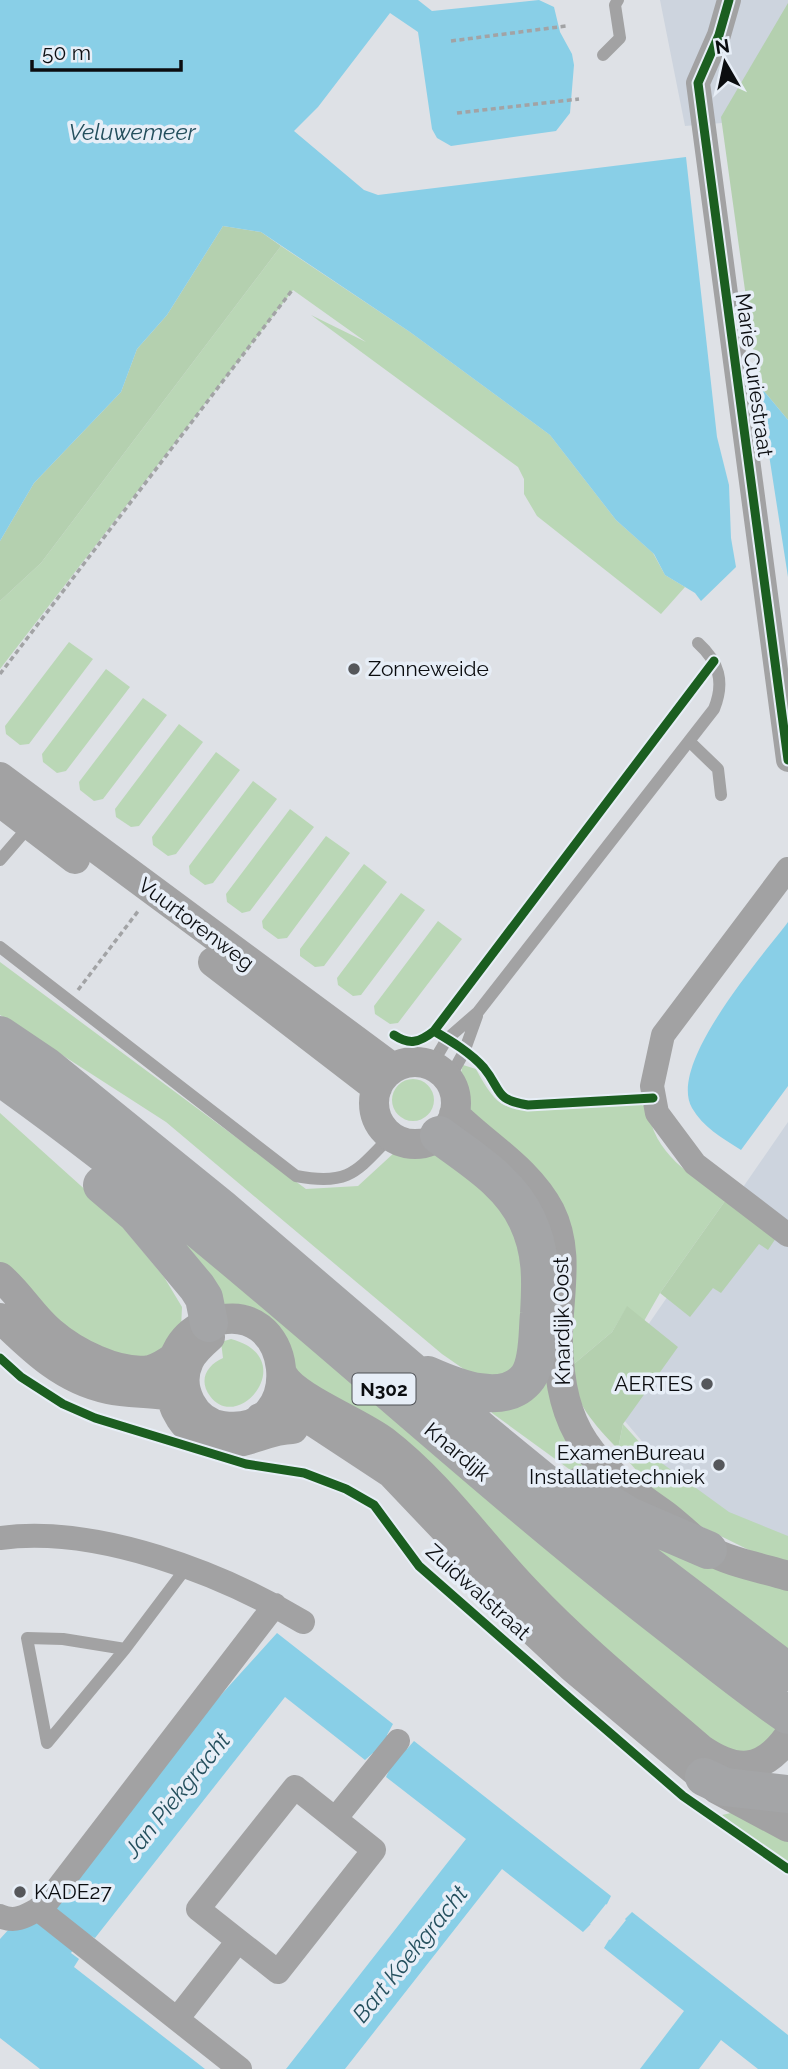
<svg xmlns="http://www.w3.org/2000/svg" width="788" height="2069" font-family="Raleway,sans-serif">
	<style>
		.built { fill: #cdd4de }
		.green { fill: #bad7b6 }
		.forest { fill: #b4d0af }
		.water { fill: #89cfe7 }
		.pier { fill: #dee1e6 }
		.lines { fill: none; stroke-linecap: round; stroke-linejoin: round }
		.path { stroke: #a2a3a5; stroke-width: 3.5; stroke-dasharray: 5 3.5; stroke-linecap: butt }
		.service { stroke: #a2a2a3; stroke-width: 12 }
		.minor { stroke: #a2a2a3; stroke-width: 24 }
		.tertiary { stroke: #a2a2a3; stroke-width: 30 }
		.primary { stroke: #a4a5a7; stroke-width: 38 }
		.cycleway-casing { stroke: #e7eef7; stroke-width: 13 }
		.cycleway { stroke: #1b5e20; stroke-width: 9 }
		.poi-dot { fill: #55575b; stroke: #e7eef7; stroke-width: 2.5 }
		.labels { text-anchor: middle; stroke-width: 7; stroke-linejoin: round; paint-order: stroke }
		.shield { fill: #e7eef7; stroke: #4d5055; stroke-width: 2 }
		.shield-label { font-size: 19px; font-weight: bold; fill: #0b0d10 }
		.street-label { font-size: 21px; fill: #0b0d10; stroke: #e7eef7 }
		.poi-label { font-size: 21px; fill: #0b0d10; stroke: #e7eef7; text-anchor: start }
		.water-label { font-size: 23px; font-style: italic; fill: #244f5d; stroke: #e7eef7 }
	</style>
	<rect width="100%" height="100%" fill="#dee1e6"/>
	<path class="built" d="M660 0H788V43L734 122 685 126Z
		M788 1122V1549L703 1513 601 1393Z"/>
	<path class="green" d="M281 246 410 332 550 435 616 520 653 553 665 575 685 587 661 614 537 516 524 494V479L518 467 311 315 366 342 293 290 0 669V601L41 563Z
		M69 642 93 659 29 744 20 745 6 734 5 726Z
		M106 669 130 687 66 771 57 773 43 762 42 754Z
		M143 698 167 715 103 799 94 801 80 790 79 782Z
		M179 724 203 742 139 826 131 827 116 817 115 809Z
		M216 752 240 770 176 854 168 856 153 845 152 837Z
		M253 781 277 799 213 883 205 885 190 874 189 866Z
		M290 809 314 827 250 911 242 913 227 902 226 894Z
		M326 836 350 853 287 938 278 939 263 928 262 921Z
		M364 864 387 882 324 966 315 967 300 956V949Z
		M401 893 425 910 361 995 353 996 338 985 337 978Z
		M438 921 462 939 398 1023 390 1024 375 1014 374 1006Z
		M0 962 306 1189 358 1186 395 1152 415 1148 442 1150 526 1233 524 1357 500 1379 468 1372 442 1354 166 1122 0 1015Z
		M463 1065 476 1069C482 1080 491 1097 502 1104 522 1116 610 1104 638 1103L648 1108C653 1154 691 1174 725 1201L660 1293 644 1321 627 1307 612 1332 568 1369 468 1119 459 1080Z
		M392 1100a21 21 0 1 1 42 0a21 21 0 1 1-42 0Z
		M0 1113 110 1212 164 1277 182 1307 181 1329 170 1346 144 1362 106 1357 55 1325 0 1269Z
		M454 1130C470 1132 485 1149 497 1159 524 1182 548 1211 554 1247 559 1282 551 1318 551 1353 552 1428 594 1483 659 1517L655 1522 591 1485 492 1413 490 1408 493 1405C524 1402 537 1390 543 1360 546 1305 560 1238 521 1193 502 1170 477 1156 454 1137Z
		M58 1131 787 1730 764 1753 711 1750 301 1384 284 1342 215 1313 212 1298Z
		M231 1339C302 1358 238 1435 210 1396 198 1380 207 1365 223 1358L221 1342Z
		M623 1424 652 1456 729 1512 788 1536V1563L751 1551 672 1512 618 1449Z
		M563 1482 788 1584V1656Z
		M735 1812 788 1838V1865L722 1815Z"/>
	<path class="forest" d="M788 3V420L758 384 721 117Z
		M223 226 261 232 281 246 41 563 0 601V541L34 483 121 392 137 349 167 315Z
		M725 1201 776 1238 768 1250 759 1244 721 1293 713 1288 690 1317 660 1293Z
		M627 1306 678 1347 623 1424 618 1449C594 1425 575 1402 568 1369L612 1332Z"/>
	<path class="water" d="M0 0H418L432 11 539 0 554 7 560 32 572 54 574 65 570 113 556 131 451 146 437 138 432 129 418 32 390 13 318 107 294 131 364 190 378 195 686 157 717 437 729 485 731 538 736 567 701 601 695 593 665 575 654 554 616 520 550 435 410 332 261 232 223 226 167 315 137 349 121 392 34 483 0 541Z
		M758 384 788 420V577Z
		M788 922V1086L741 1150C722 1138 703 1127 692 1108 667 1064 761 958 788 922Z
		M277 1633 393 1724 387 1735 407 1749 414 1741 611 1896 606 1906 624 1920 632 1912 788 2035V2069H758L721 2040 699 2069H640L684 2011 604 1948 610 1938 591 1924 583 1932 502 1869 345 2069H286L466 1839 386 1777 391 1766 373 1753 365 1760 285 1697 95 1938 85 1933 71 1953 79 1959 74 1967 205 2069H40L0 2038V1939Z"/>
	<path class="pier" d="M606 1904 626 1920 610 1940 590 1924Z"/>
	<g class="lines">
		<path class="path" d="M451 41 566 26
			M457 113 579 99
			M0 674 293 289
			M78 990 139 910"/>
		<path class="service" d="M603 55 620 38 615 5 618 0
			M689 741 718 769 721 795
			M0 860 32 823
			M0 947 296 1176C349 1186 356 1172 391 1136
			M431 1066 447 1039 478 1012 714 709C725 682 719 662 698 643
			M449 1079 464 1052 477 1016
			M125 1649 63 1639 27 1638 47 1743 125 1649 186 1568"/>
		<path class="minor" d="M729 0 719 35 698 83 788 760
			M788 869 663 1035 652 1086 657 1113 695 1164 788 1235
			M0 1538C97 1525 221 1573 303 1622
			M295 1787 374 1850 278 1972 198 1909Z
			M335 1819 398 1741
			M38 1909 240 2069
			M0 1916C17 1924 29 1914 44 1906L275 1605
			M177 2019 238 1941"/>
		<path class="tertiary" d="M0 777 393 1068
			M0 802 75 859
			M213 962 377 1088
			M374 1103a41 41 0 1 1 82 0a41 41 0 1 1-82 0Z
			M454 1114C486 1146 528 1169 550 1211 571 1253 557 1298 558 1342 560 1432 591 1464 662 1513 678 1524 691 1540 707 1549 730 1563 763 1568 788 1576
			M0 1277C19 1293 32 1316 51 1332 74 1352 118 1375 150 1370 158 1368 166 1363 173 1358
			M0 1318C31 1348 63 1380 108 1389 135 1395 161 1390 188 1401
			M209 1323 210 1337C202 1344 193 1352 189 1361 176 1388 194 1422 223 1426 309 1439 296 1292 209 1323 155 1342 157 1424 211 1441 241 1450 264 1429 293 1429
			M283 1375C294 1397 359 1422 384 1441 440 1484 479 1542 527 1592 581 1649 642 1698 701 1749 736 1773 762 1773 788 1737
			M260 1418 282 1413 309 1419 391 1473 450 1535 527 1625 573 1668 717 1789 788 1827"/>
		<path class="primary" d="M0 1035 46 1066 220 1207 483 1432 620 1544 788 1672
			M0 1077C233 1242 437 1444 662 1619 703 1651 744 1685 788 1715
			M102 1185 136 1214 197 1287 204 1298 209 1323
			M428 1375C455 1387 505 1408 528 1377 539 1361 537 1332 539 1314 541 1281 542 1251 527 1220 510 1182 471 1159 439 1135
			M580 1486 629 1516 708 1550
			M704 1777 725 1787 788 1794"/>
		<defs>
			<path id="cycleway" d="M729 0 719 35 698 83 788 760
				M434 1031C451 1041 471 1053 484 1068 502 1090 494 1100 528 1105L653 1098
				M394 1035C409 1045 419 1043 434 1031L714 661
				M0 1358 21 1377 63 1404 95 1418 246 1464 304 1473 346 1489 374 1505 419 1566 573 1701 683 1796 788 1869"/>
		</defs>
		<use href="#cycleway" class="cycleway-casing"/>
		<use href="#cycleway" class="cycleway"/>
	</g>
	<g class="poi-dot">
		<circle cx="354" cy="669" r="7"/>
		<circle cx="707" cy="1384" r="7"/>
		<circle cx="719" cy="1465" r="7"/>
		<circle cx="20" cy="1892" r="7"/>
	</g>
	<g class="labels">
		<rect class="shield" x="352.5" y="1373.5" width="63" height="31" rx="5"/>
		<g class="shield-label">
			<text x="384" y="1396">N302</text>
		</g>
		<g class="street-label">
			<text transform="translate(754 375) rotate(82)" y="7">Marie Curiestraat</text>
			<text transform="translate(196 924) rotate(37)" y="7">Vuurtorenweg</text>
			<text transform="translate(562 1321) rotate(-91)" y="7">Knardijk Oost</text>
			<text transform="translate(457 1452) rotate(40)" y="7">Knardijk</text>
			<text transform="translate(478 1592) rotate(42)" y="7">Zuidwalstraat</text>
		</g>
		<g class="poi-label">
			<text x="368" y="676">Zonneweide</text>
			<text x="693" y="1391" text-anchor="end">AERTES</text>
			<text x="705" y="1460" text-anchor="end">ExamenBureau<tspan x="705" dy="24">Installatietechniek</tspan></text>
			<text x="34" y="1899">KADE27</text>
		</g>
		<g class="water-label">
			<text x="132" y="140">Veluwemeer</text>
			<text transform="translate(177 1795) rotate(-51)" y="8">Jan Piekgracht</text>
			<text transform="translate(410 1954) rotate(-51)" y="8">Bart Koekgracht</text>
		</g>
	</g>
	<g transform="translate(725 63) rotate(351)" stroke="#e7eef7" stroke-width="5" paint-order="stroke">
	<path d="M0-5L12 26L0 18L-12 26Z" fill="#0b0d10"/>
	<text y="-10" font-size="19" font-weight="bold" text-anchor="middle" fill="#0b0d10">N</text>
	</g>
	<path d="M32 60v10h149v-10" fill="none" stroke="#0b0d10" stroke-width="3.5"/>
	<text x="42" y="60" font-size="21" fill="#0b0d10" stroke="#e7eef7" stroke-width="5" paint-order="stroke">50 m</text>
</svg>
